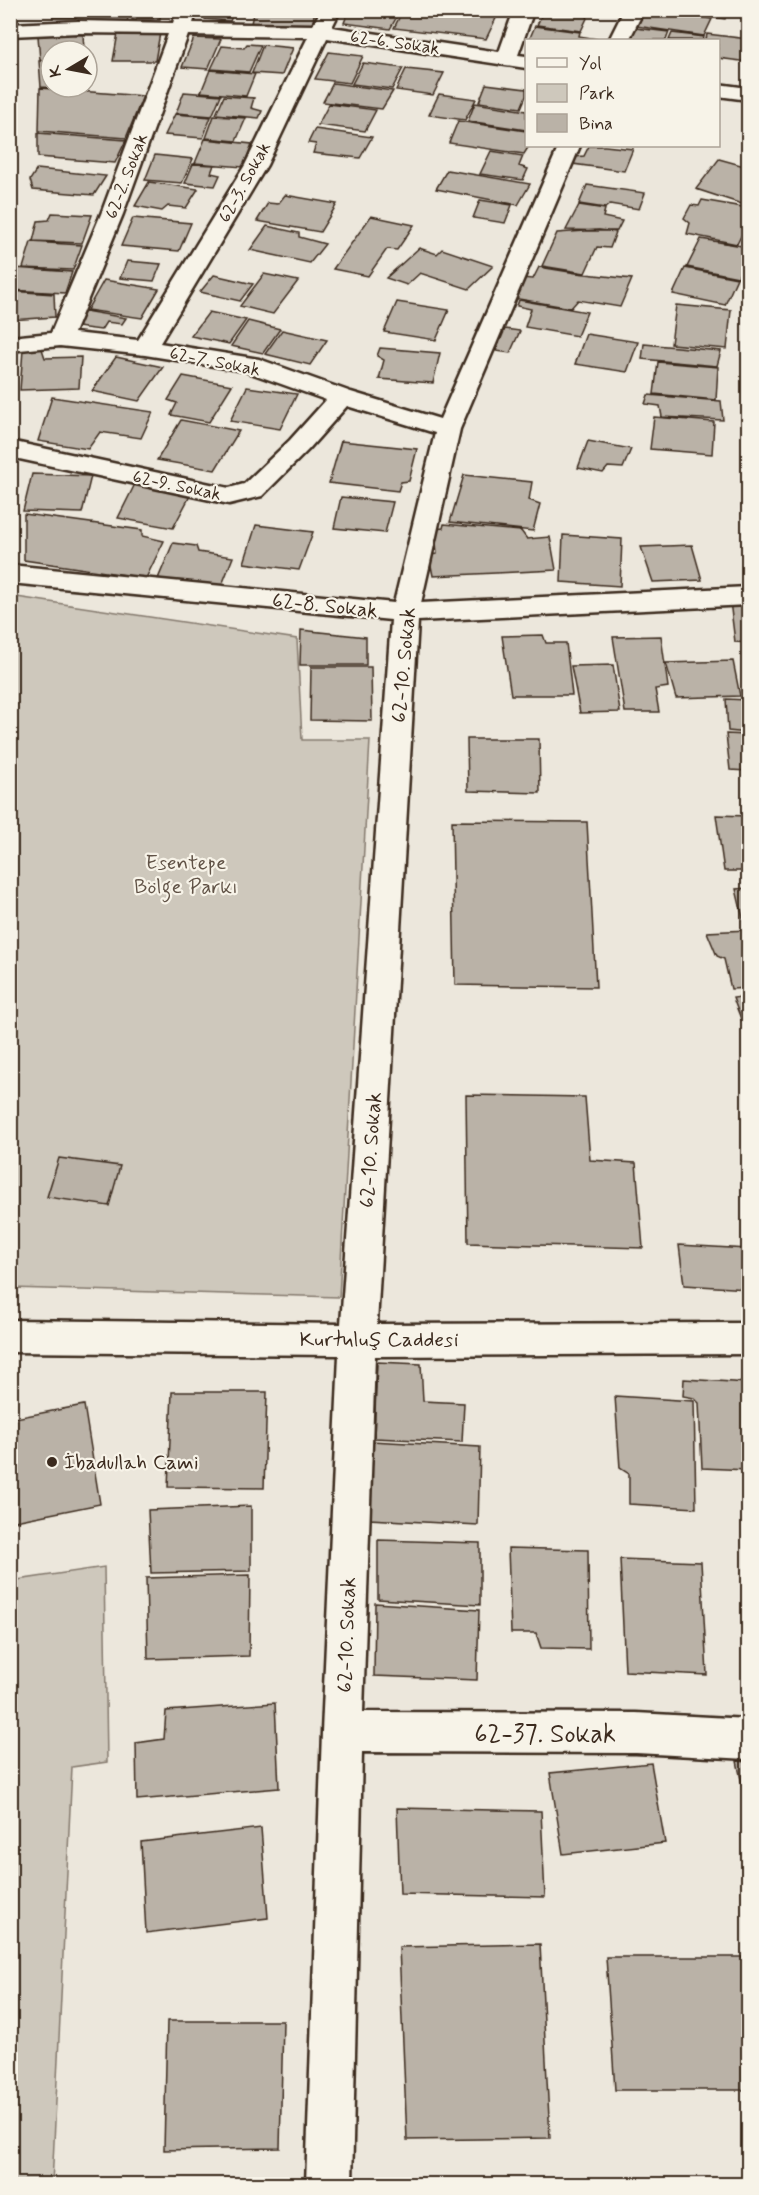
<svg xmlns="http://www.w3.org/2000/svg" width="759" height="2195" font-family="Mynerve,sans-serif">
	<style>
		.green { fill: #cec8bc; stroke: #84796d; stroke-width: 1.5 }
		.building { fill: #bab2a7; stroke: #3b2a1e; stroke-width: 1.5 }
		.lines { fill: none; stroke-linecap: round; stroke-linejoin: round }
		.minor-casing { stroke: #3b2a1e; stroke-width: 5 }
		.minor { fill: #f7f3e8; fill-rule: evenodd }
		.poi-dot { fill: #3b2a1e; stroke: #f7f3e8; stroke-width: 2 }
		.labels { text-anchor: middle; stroke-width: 4.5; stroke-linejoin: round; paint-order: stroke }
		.far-street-label { font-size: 18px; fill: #3b2a1e; stroke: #f7f3e8 }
		.street-label { font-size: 21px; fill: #3b2a1e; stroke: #f7f3e8 }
		.park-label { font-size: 21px; fill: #605246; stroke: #f7f3e8 }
		.poi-label { font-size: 21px; fill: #3b2a1e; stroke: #f7f3e8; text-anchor: start }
		.near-street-label { font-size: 26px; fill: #3b2a1e; stroke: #f7f3e8 }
	</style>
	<rect width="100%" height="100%" fill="#ece7dc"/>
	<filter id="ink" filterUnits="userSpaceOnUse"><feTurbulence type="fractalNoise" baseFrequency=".0167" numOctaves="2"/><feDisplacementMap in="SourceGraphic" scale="12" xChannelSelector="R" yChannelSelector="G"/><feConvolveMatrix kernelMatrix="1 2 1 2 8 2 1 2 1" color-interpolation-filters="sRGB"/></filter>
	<g filter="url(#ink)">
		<path class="green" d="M10 596 297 639 302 740H370L339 1297 11 1288Z
			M104 1567 107 1762 72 1767 52 2184H11V1581Z"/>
		<path class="building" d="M54 10H85L84 17H53Z
			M88 10H129L127 23H87Z
			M131 10H161L160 19H132Z
			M207 10H222V13L233 14 230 21 205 19Z
			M254 10H315L312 26 251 23Z
			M349 10 374 12 400 11 390 29 344 23Z
			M403 10H500L486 39 394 28Z
			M544 10H553L588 16 581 31 537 25Z
			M643 10H649L712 19 704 36 636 26Z
			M663 10H728L725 19Z
			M535 26 580 32 579 36 597 39 529 40Z
			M635 28 669 32 666 40H630Z
			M83 33 84 51H51V60H40L38 36Z
			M118 33H160L155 61H113Z
			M672 33 704 37 703 40H669Z
			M707 34 748 39V62L718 58V40H706Z
			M194 38 221 39 208 69 182 67Z
			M247 44 261 45 249 72 211 69 222 46 244 48Z
			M263 45 293 48 282 75 252 73Z
			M329 52 363 56 350 83 315 79Z
			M51 60V87H86V90L41 87 39 61Z
			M363 63 403 68 392 89 352 84Z
			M406 69 444 73 433 95 396 90Z
			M210 70 255 74 246 96 201 92Z
			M333 83 393 91 382 109 323 102Z
			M486 84 526 89V96L521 108 479 102Z
			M40 88 143 96 126 138 39 131Z
			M184 92 221 95 212 116 176 113Z
			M439 94 476 99 465 120 429 115Z
			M224 96 254 98 251 108 262 111 259 118 216 114Z
			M475 103 526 111V130L468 121Z
			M329 104 376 110 365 131 318 125Z
			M175 114 211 117 203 138 165 135Z
			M214 116 246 118 236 141 206 138Z
			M458 121 526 131V146H529L524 154 449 143Z
			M315 129 372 137 360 158 313 153 316 144 308 143Z
			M38 133 126 140 115 163 38 157Z
			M205 139 252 144 243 167 195 163Z
			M589 146H605L633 149 624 171 573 164 575 157 584 156Z
			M491 151 523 156 519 166 528 169 523 180 480 174Z
			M155 155 193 159 182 183 145 180Z
			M719 159 748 167V206L696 189Z
			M193 164 214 165 211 173 220 175 215 186 185 183Z
			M37 169 106 176 94 195 33 190 30 180Z
			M447 170 530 184 518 205 436 189Z
			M149 182 198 189 186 208 168 206 162 211 135 206Z
			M587 185 645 193 639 209 610 204 605 208 579 204Z
			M285 195 337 204 320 232 257 221 268 203 278 204Z
			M480 200 512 205 505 223 473 218Z
			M702 200 748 208V222L737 244 687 234 690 223 684 218 691 205 699 206Z
			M579 205 605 209 603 217 622 221 617 231 566 230Z
			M52 213 92 215 82 243 33 241 38 221 49 220Z
			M371 216 414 225 397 250 387 249 368 276 333 269Z
			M133 218 191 223 179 251 121 246Z
			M267 226 299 233V237L325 244 310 263 250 250Z
			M599 230 616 232 610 248 597 247 585 273 542 266 557 233Z
			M701 239 748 247V255L738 277 687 267Z
			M31 242 82 245 73 270 23 268Z
			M419 248 437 254 442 249 493 266 469 289 420 273 407 285 386 278Z
			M127 261 161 264 154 281 120 278Z
			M539 267 576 273 632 279 620 307 578 300 571 308 513 298 520 278 533 279Z
			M14 268 72 272 65 293 10 290Z
			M685 268 737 278 725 305 673 294Z
			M264 274 298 281 273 314 240 306Z
			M214 275 253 284 240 301 200 292Z
			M104 280 159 289 142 318 87 310Z
			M10 291 54 294 55 317 10 320Z
			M519 300 587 312 577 336 525 327 531 309 517 306Z
			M397 302 449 310 436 340 384 332Z
			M676 305 731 310 727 349 671 344Z
			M85 311 126 318 122 324 106 322 101 330 77 327Z
			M209 312 246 320 229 344 191 336Z
			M248 321 280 329 263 353 231 346Z
			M505 329 520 331 510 353 496 351Z
			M282 330 327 340 310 365 265 354Z
			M586 334 638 342 627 372 575 364Z
			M644 344 721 351 717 366 642 359Z
			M380 348 440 353 433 383 379 379 384 360 377 356Z
			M42 349 45 358 81 357 79 388 20 390 23 350Z
			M116 357 163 367 139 401 92 391Z
			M658 362 718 367 716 400 654 394Z
			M183 376 232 385 209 422 171 415 177 403 168 400Z
			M247 387 297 394 280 429 230 421Z
			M648 395 721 401 723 420 662 417 660 406 645 404Z
			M52 397 153 412 141 438 100 432 88 449 38 441Z
			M654 417 714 422 712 454 650 449Z
			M181 420 239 431 215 470 157 460Z
			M341 441 417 449 409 481 401 482 398 491 329 483Z
			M588 441 631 449 623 468 608 467 603 473 578 468Z
			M32 474 91 476 82 513 23 511Z
			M464 475 532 482 529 500 540 504 533 531 450 522Z
			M136 482 192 492 173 528 118 518Z
			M341 497 393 502 385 533 334 528Z
			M24 514 142 530V536L164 541 146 578 24 560Z
			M444 524 521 531 527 539 550 537 556 570 433 576 429 555 437 554 435 529 443 528Z
			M256 525 313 532 299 570 244 563Z
			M563 535 622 539 620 586 561 582Z
			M173 543 196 546 198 552 233 557 218 595 155 586Z
			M692 545 702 580 653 582 641 547Z
			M730 601H748V643L735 642Z
			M301 630 366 637V665H300Z
			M543 635 546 643H566L572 695H511L502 636Z
			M661 636 668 687 655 689 659 712H625L613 637Z
			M733 661 740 696 676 698 666 663Z
			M613 665 620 712 580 713 571 666Z
			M311 667H371L372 721 310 720Z
			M726 699 748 700V733L728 731Z
			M726 734 748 735V771L730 770Z
			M467 739H539L540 793 468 791Z
			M716 815 748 816V871H724Z
			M452 821 587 822 596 987 455 985Z
			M748 888V927H745L736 889Z
			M748 930V988L731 989 724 959 717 956 707 932Z
			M748 996V1037L733 998Z
			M466 1095 585 1097 590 1160 636 1163 643 1248 468 1243Z
			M59 1158 120 1166 109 1206 47 1197Z
			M679 1245 748 1249V1289L684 1285Z
			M377 1362 421 1364 423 1401 464 1403 462 1442 374 1438Z
			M684 1379 748 1383V1470L702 1468 699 1403 694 1398 683 1396Z
			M172 1392H267L264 1488 168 1487Z
			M615 1396 694 1401 696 1508 629 1504V1474L620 1468Z
			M84 1405 100 1504 10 1522V1419Z
			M371 1441 480 1447 478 1525 369 1519Z
			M251 1506V1571L151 1573 148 1510Z
			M378 1540 480 1543V1605L378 1599Z
			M508 1548 588 1550 589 1649 541 1648 536 1633H511Z
			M620 1559 701 1562 707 1675 625 1671Z
			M250 1575 249 1656 148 1659 146 1578Z
			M375 1603 479 1610 477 1680 374 1676Z
			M275 1703 279 1788 137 1800 136 1743 164 1739 166 1711Z
			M737 1761 748 1762V1812Z
			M651 1763 665 1843 563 1854 550 1773Z
			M397 1808 541 1811 545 1897 400 1894Z
			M261 1828 268 1918 146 1933 141 1842Z
			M540 1944 550 2138 407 2140 399 1947Z
			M606 1957H748V2090H615Z
			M167 2021H283L280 2148 164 2150Z"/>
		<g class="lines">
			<defs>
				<path id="minor" d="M177 10H197L193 23 313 25 321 10H337L339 13 332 27 499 52 514 10H534L518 55 526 56V68L327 38 267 165 160 343 259 359 351 392 440 419 559 146H580L460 429 421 603 748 587V605L418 621 377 1324 748 1323V1354L375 1356 363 1712 636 1713 748 1719V1759L636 1753 362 1752 352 2184H306L322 1732 339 1355 10 1352V1320L341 1324 391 620 10 583V565L394 603 435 433 347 406 308 450 262 496 229 504 10 457V441L229 488 244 484 290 440 326 400 245 371 145 355 60 346 10 351V337L51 333 101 214 168 34 78 33 10 36V24L78 21 173 23ZM188 35 308 37 245 165 138 340 74 333 123 214Z
					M624 10H644L629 40H609Z
					M718 84 748 88V100L718 96Z"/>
			</defs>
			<use href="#minor" class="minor-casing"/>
			<use href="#minor" class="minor"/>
		</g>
	</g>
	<circle class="poi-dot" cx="52" cy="1462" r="6"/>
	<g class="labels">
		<g class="far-street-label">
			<text transform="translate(395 42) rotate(8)" y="6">62-6. Sokak</text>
			<text transform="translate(126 176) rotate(-69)" y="6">62-2. Sokak</text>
			<text transform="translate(244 182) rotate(-61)" y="6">62-3. Sokak</text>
			<text transform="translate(215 361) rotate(11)" y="6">62-7. Sokak</text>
			<text transform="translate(177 485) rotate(12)" y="6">62-9. Sokak</text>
		</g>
		<g class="street-label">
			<text transform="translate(325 605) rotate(6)" y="7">62-8. Sokak</text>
			<text transform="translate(403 665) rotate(-85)" y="7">62-10. Sokak</text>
			<text transform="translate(370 1150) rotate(-86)" y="7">62-10. Sokak</text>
			<text x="379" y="1346">Kurtuluş Caddesi</text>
			<text transform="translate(346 1635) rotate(-88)" y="7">62-10. Sokak</text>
		</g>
		<g class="park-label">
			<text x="186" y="869">Esentepe<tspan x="186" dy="24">Bölge Parkı</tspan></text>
		</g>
		<g class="poi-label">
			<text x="64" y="1469">İbadullah Cami</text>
		</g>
		<g class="near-street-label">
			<text x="545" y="1742">62-37. Sokak</text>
		</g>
	</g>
	<rect width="759" height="2195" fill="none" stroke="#f7f3e8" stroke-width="36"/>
	<rect x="18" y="18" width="723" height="2159" fill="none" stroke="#3b2a1e" stroke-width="2" filter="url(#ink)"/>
	<rect x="525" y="39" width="195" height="108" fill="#f7f3e8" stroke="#aca397" stroke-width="1.5"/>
	<rect x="537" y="58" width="30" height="9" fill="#f7f3e8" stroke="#aca397" stroke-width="1.5"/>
	<text x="579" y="69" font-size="18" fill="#3b2a1e">Yol</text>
	<rect x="537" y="84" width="30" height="18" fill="#cec8bc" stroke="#aca397" stroke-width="1.5"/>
	<text x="579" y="99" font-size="18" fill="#3b2a1e">Park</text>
	<rect x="537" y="114" width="30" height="18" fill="#bab2a7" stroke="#aca397" stroke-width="1.5"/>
	<text x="579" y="129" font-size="18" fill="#3b2a1e">Bina</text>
	<g transform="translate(69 69) rotate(260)"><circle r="28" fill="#f7f3e8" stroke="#aca397" stroke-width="1.5"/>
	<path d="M0-4.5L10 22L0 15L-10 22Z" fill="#3b2a1e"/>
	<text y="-9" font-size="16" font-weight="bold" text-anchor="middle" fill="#3b2a1e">K</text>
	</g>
</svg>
